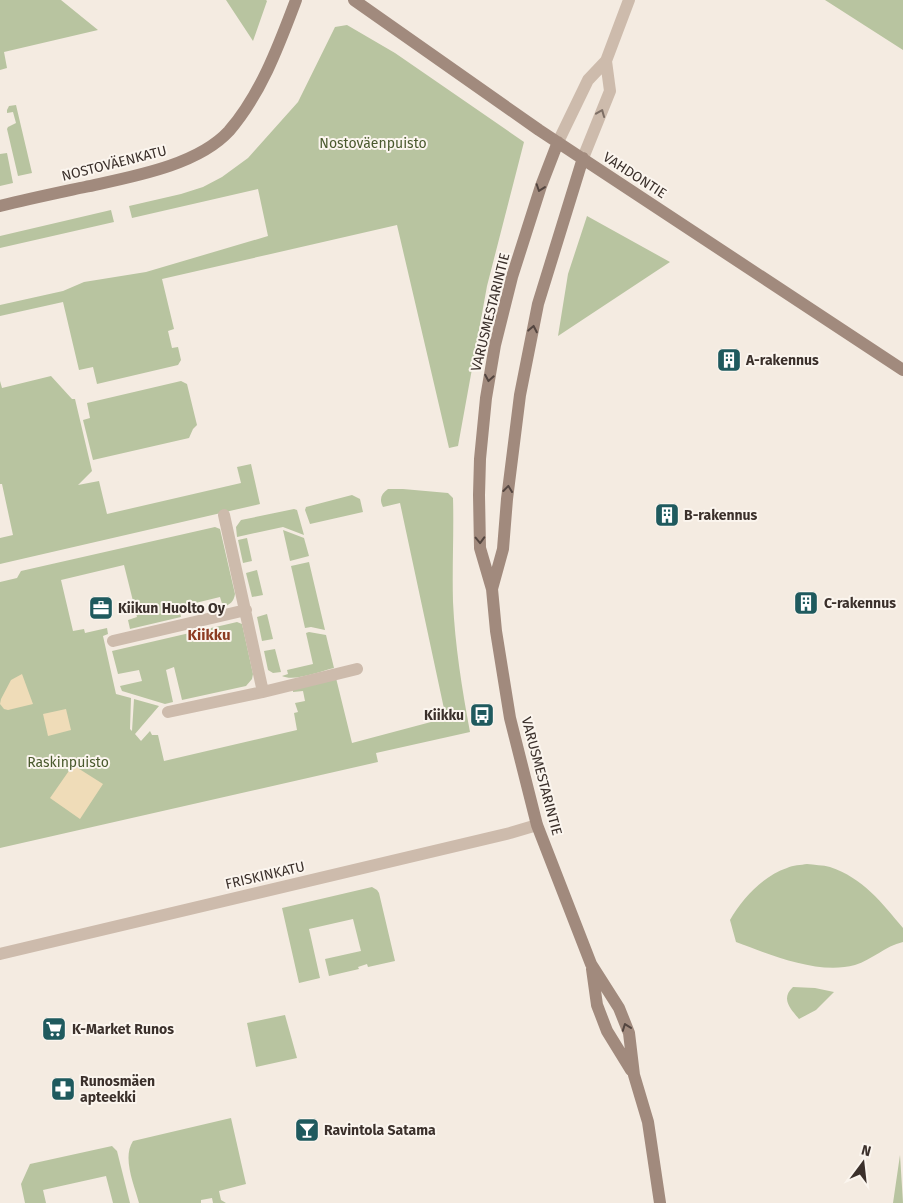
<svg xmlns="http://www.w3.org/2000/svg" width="903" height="1203" font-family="'Fira Sans',sans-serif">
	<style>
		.green { fill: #b8c4a0 }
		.sand { fill: #efdcb8 }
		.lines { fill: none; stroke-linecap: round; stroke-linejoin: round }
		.street { stroke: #cdbbac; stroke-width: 12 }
		.secondary { stroke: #a18a7d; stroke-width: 12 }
		.oneway { stroke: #7d6f65 }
		.oneway2 { stroke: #544640 }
		.labels { text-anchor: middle; stroke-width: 4; stroke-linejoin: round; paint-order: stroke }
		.park-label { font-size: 14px; fill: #4a5a2e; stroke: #fbf5ee }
		.street-label { font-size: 14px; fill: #3b302b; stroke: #fbf5ee }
		.poi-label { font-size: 14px; font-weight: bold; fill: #3b302b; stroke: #fbf5ee; text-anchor: start }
		.neighbourhood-label { font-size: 15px; font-weight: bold; fill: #8c3b22; stroke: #fbf5ee }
	</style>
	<rect width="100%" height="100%" fill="#f4ebe1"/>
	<path class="green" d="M0 0H61L98 30 4 52 7 68 0 70Z
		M226 0H266L267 1 253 41Z
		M825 0H903V50Z
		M347 25 395 53 524 142 487 286 458 446 449 448 397 225 162 279 174 329 168 331 172 348 178 347 181 360 178 365 97 384 93 367 79 370 63 302 0 316V305L63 291 84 282 146 272 268 236 258 189 132 218 129 206 181 194 203 187 222 177 248 158 298 102 335 27Z
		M16 105 32 173 18 176 7 129 8 127 16 123 13 112 7 113V110L9 106Z
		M7 153 13 183 0 186V154Z
		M111 210 114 222 0 248V236Z
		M587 216 670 262 558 336 568 274Z
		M51 376 72 399H75L92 471 78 485 99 481 107 514 241 483 237 467 251 464 260 504 0 564V538L13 535 2 484H0V381L2 388Z
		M181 381 187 384 197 425 193 429 189 438 93 460 83 420 90 418 87 403Z
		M388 489H403L448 493 453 498C454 532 452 567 453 602 455 645 462 689 470 732L376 753 378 762 0 848V582L17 578 21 571 215 527 220 529 235 594C234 601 230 605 223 607L220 597 179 607 181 617 130 629 128 620 137 617 124 565 61 580 73 631 84 629 85 633 107 628 108 634 103 636 116 694 131 698 130 729 132 731 134 699 159 706 135 734 141 741 150 731 152 735H158L164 761 297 730 294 713 298 712 295 703 305 701 303 691 293 692V688L336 678 352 743 446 718 400 503 383 507C379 499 381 494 388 489Z
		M352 495 360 499 363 512 310 524 305 510 306 507Z
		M294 509 297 510 304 535 283 527 237 537 236 527 241 520Z
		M283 530 304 538 309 556 290 561Z
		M247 538 252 561 243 563 238 540Z
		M309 562 325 630 311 627 305 628 291 566Z
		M257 570 263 595 252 597 246 573Z
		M267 614 273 639 262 641 257 617Z
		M237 622 242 624 253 674 252 679 246 686 182 700 174 667 166 670 173 702 165 704 122 691 120 686 142 681 139 670 118 674 112 651Z
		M309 632 326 635 334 668C321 671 294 682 282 676L288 674 287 670 313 664 306 633Z
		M275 649 281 672 273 673 268 670 264 651Z
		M807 864C814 865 823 865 830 867 863 878 882 903 903 928V942C885 946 872 960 855 965 818 975 771 955 736 942L730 920C742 899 763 876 787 868 793 865 801 865 807 864Z
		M372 887 377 890 379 893 395 961 368 967 367 964 358 967 359 969 329 976 325 959 361 951 353 919 309 929 320 978 299 983 282 908Z
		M793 987 815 988 834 992 816 1010 799 1019C791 1009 780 999 793 987Z
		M285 1015 297 1058 256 1067 247 1023Z
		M231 1118 246 1184 219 1191 221 1200 226 1203H213L212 1198 201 1200V1203H139C134 1184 122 1158 133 1141Z
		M112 1146 117 1151 130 1203H113L106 1176 43 1190 46 1203H25L21 1184 30 1164Z
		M900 1155 903 1203H893Z"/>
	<path class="sand" d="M22 674 33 704 8 710 4 709 0 704 1 699 11 680Z
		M66 709 71 730 48 736 43 714Z
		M73 765 103 784 80 819 50 798Z"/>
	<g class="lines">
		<path class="street" d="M558 142 588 80 606 61 629 0
			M583 158 610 91 606 61
			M113 641 246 610
			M263 692 357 669
			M168 712 263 692 224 515
			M0 954 510 833 537 825"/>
		<path class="secondary" d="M354 0 539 130 903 370
			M558 142 541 186 512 277 495 345 486 398 480 459 479 495 480 548 492 589 496 631 510 718 537 825 591 964 619 1008 629 1033 634 1075 648 1122 660 1203
			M0 206C28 199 57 193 85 187 130 177 197 166 229 131 261 94 279 45 296 0
			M492 589 503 549 507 499 520 395 538 304 583 158
			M592 969 597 1005 607 1031 631 1070"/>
	</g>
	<defs><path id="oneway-chevron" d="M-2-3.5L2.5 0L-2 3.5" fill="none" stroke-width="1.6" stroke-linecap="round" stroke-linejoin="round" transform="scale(1.25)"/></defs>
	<use class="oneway" href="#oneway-chevron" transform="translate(601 113) rotate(-68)"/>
	<g class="oneway2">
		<use href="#oneway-chevron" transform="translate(540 188) rotate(109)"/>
		<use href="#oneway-chevron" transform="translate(533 329) rotate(-79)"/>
		<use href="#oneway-chevron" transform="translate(489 378) rotate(100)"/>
		<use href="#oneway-chevron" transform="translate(508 489) rotate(-83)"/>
		<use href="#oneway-chevron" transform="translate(480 540) rotate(88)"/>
		<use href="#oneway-chevron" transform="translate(626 1027) rotate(-110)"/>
	</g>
	<defs>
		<symbol id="building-square" viewBox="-11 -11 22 22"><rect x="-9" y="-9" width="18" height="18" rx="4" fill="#1f5a5e" stroke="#fbf5ee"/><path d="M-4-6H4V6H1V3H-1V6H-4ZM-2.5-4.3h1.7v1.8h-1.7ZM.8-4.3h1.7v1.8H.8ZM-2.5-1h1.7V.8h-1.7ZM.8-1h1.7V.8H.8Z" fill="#fff"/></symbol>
		<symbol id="office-square" viewBox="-11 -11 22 22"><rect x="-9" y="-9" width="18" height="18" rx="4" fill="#1f5a5e" stroke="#fbf5ee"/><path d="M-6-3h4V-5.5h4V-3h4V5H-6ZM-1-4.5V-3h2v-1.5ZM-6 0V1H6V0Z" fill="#fff"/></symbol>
		<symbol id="bus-square" viewBox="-11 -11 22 22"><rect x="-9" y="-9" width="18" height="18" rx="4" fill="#1f5a5e" stroke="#fbf5ee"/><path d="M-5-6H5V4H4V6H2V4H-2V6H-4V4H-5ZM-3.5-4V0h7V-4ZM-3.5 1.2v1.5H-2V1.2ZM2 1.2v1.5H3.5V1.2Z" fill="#fff"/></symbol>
		<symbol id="supermarket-square" viewBox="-11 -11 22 22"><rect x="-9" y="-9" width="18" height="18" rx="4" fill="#1f5a5e" stroke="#fbf5ee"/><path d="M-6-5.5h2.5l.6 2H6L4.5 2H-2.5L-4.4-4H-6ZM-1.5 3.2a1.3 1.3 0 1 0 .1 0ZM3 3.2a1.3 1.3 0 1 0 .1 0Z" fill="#fff"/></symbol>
		<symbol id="pharmacy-square" viewBox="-11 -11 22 22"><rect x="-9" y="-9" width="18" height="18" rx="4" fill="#1f5a5e" stroke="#fbf5ee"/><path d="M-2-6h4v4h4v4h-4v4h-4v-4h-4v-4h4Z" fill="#fff"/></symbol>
		<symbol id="bar-square" viewBox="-11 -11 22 22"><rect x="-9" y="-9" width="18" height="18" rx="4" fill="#1f5a5e" stroke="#fbf5ee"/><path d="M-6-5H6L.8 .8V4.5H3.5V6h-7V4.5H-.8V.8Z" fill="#fff"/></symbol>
	</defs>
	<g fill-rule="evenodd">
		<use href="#building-square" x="715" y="346" width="28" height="28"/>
		<use href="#building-square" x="653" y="501" width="28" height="28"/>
		<use href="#building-square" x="792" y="589" width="28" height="28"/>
		<use href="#office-square" x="87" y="594" width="28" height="28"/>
		<use href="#bus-square" x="468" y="701" width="28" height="28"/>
		<use href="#supermarket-square" x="40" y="1015" width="28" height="28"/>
		<use href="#pharmacy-square" x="49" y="1075" width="28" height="28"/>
		<use href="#bar-square" x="293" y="1116" width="28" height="28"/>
	</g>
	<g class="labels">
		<g class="park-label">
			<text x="373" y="148">Nostoväenpuisto</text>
			<text x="68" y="767">Raskinpuisto</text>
		</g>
		<g class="street-label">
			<text transform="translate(114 163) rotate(-14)" y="5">NOSTOVÄENKATU</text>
			<text transform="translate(635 175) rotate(33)" y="5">VAHDONTIE</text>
			<text transform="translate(490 312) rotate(-76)" y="5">VARUSMESTARINTIE</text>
			<text transform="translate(542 776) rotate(75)" y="5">VARUSMESTARINTIE</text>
			<text transform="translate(265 875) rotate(-13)" y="5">FRISKINKATU</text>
		</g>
		<g class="poi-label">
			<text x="746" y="365">A-rakennus</text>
			<text x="684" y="520">B-rakennus</text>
			<text x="824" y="608">C-rakennus</text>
			<text x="118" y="613">Kiikun Huolto Oy</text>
			<text x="464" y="720" text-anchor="end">Kiikku</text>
			<text x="72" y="1034">K-Market Runos</text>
			<text x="80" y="1086">Runosmäen<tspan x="80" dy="16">apteekki</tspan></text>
			<text x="324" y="1135">Ravintola Satama</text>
		</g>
		<g class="neighbourhood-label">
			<text x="209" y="640">Kiikku</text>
		</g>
	</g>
	<g transform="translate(863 1163) rotate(15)" stroke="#fbf5ee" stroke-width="4" paint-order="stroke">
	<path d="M0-4L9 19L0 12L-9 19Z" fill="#3b302b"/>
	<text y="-8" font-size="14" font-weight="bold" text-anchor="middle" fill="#3b302b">N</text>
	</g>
</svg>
